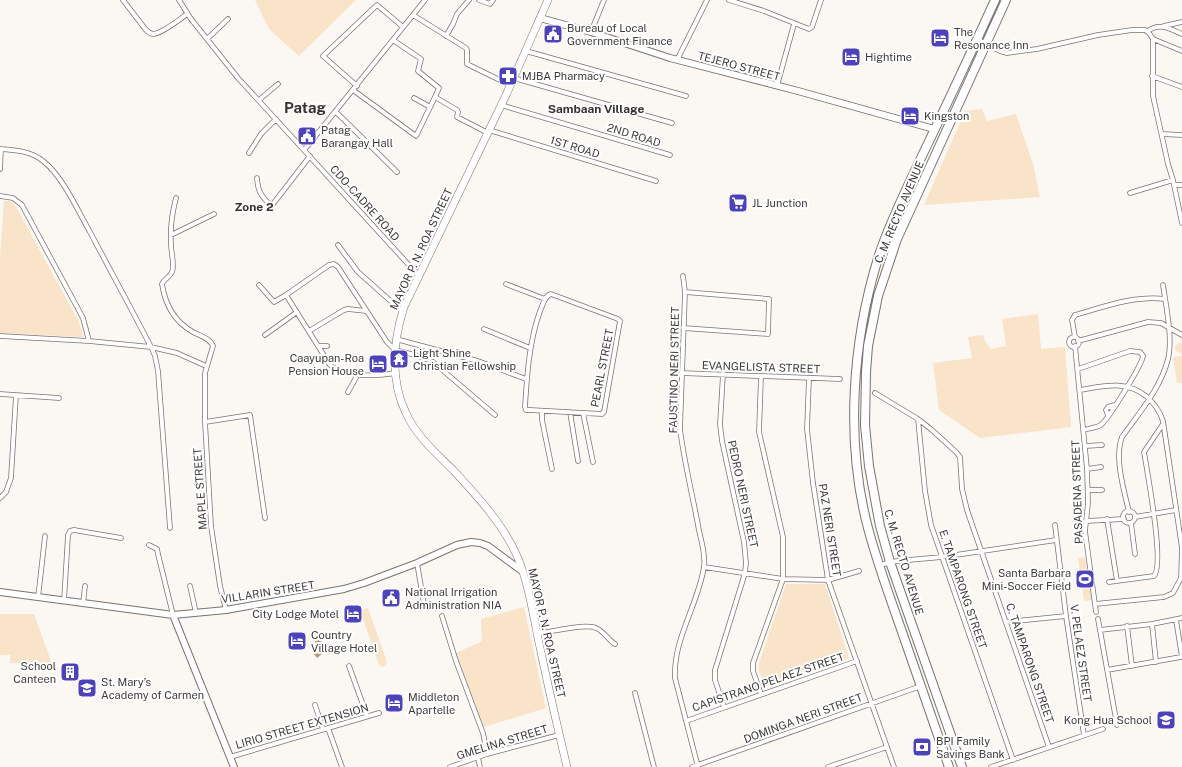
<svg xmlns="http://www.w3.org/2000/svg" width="1182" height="767" font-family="'Public Sans',sans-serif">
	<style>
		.green { fill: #f9e3c9 }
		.water { fill: #b29a7f }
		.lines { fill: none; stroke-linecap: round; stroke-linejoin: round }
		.street-casing { stroke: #787470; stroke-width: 5.5 }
		.secondary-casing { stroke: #787470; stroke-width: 8 }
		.primary-casing { stroke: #787470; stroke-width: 8 }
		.highway-casing { stroke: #787470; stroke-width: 10 }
		.street { stroke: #fff; stroke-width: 4 }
		.secondary { stroke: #fff; stroke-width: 6 }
		.primary { stroke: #fff; stroke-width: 7 }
		.highway { stroke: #fff; stroke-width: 8 }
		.labels { text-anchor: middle; stroke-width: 4; stroke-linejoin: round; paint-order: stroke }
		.poi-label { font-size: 11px; fill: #3d3c3a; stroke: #fff; text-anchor: start }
		.street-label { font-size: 11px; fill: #3d3c3a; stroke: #fff }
		.neighbourhood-label { font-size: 12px; font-weight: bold; fill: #36332f; stroke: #fff }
		.district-label { font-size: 15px; font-weight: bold; fill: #36332f; stroke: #fff }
	</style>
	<rect width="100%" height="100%" fill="#fbf7f2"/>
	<path class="green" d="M255 0H356L299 56 269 29Z
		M982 109 987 121 1016 114 1033 164 1040 197 924 205 965 111Z
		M4 201H10L15 205 79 322 83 337 0 333V258Z
		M1038 314 1041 349 1065 347 1071 427 980 438 939 410 933 363 972 358 968 337 983 335 985 341 991 349 1006 346 1002 319Z
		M1179 343 1182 344V354L1179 353 1175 349V346Z
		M1182 356V383H1177L1173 357Z
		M1085 557 1092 600 1084 601 1078 558Z
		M786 584H825L849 658 766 686 759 672V663Z
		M524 607 546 708 484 727 456 653 482 641 481 619Z
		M368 608 387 662 385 666 382 667 379 665 360 610Z
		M0 614H34L52 664 10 663V655H0Z"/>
	<path class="water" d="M316 640H318L324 643 333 645 334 647 333 650 330 652 323 649 322 654 317 658 314 654 319 648 315 645V642Z"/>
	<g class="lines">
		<defs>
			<path id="street" d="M123 0 146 30C148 32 151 34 154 34 164 32 179 20 187 14
				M179 0 191 19 238 78 419 276
				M479 0 490 4 493 0
				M729 0 764 11 809 29 812 27 821 0
				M413 15 466 48 467 50V64L510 85
				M1164 26 1182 22
				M1148 31C1159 22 1170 29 1182 34
				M591 32 604 0
				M446 36 453 24 457 14 469 0
				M207 39 228 19
				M977 39 1000 51 1007 53 1037 49 1098 35 1132 30H1145L1149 33 1153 39V96L1168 164 1173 180 1182 223
				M1153 39 1182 51
				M393 40 421 59 418 71 439 88 435 97 457 110 458 112 457 117 488 133
				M526 51 686 96
				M677 60 707 0
				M1152 76 1182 87
				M514 78 672 123
				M357 86 323 56 377 5 403 27
				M777 86 794 24
				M353 90 416 136 435 97
				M414 98 430 107
				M259 100 278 84
				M501 105 670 155
				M336 112 397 172
				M489 130 656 181
				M1162 134 1182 135
				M0 149C15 150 31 151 43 161 62 175 78 211 90 232 110 270 131 308 151 347L155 356 158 371 170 528
				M305 149 425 0
				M249 153 261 134 276 119
				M0 169 1 149
				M257 178C258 191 260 194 269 204H273L310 156
				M1174 185H1182
				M1130 193 1173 180
				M0 196 13 198 22 205 83 318 89 341
				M176 198C172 213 170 229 171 244 171 253 175 265 172 272 170 277 164 279 162 284 165 304 175 322 193 332 200 336 210 338 213 346L205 373V422L211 526 220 586 226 610
				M171 235 214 214
				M338 245 358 272 403 312
				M683 276 685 292 680 429C684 461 692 493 698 525 700 538 706 553 704 567 698 605 673 639 675 678L698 767
				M506 284 545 299
				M259 285 274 302 286 295
				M551 294 618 319 620 321 604 412 602 414 530 410H526L525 407C527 375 529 342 540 311 543 305 544 296 551 294Z
				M683 328 768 334 769 299 685 292
				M484 329 530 348
				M309 331 344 310 348 309 366 311
				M265 335 297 312
				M0 336 89 341 151 347 177 353 206 366
				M1075 337 1072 320 1075 315C1103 307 1135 295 1165 299
				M1069 342a5 5 0 1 1 10 0a5 5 0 1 1-10 0Z
				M396 339 478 361 526 379
				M1078 341 1148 322 1161 323 1182 335
				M319 346H327
				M1075 346 1087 469 1088 503 1085 531 1096 612
				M1078 369 1130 351 1140 352 1143 356C1142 365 1110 416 1102 424 1098 428 1089 428 1084 430
				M396 373C377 376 345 378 330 365L286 295 329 265 334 264 338 267 387 342 395 350 419 356 433 362 495 415
				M681 373 840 379
				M723 374 720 424 722 441 744 542 746 563 745 573 715 670V680L724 707
				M809 378 807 429 813 483 828 580 894 767
				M1080 390C1104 386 1125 380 1146 396 1154 403 1160 411 1163 421L1182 548 1181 578 1173 593 1164 597 1095 604
				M348 392 358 374
				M875 393 918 419 932 430 956 452 960 457 962 489 967 510 1049 747
				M0 394 59 398
				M542 411V420L552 469
				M570 412 578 461
				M583 413 593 462
				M1108 415 1106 410 1108 407 1115 405
				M918 419 925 491 931 525 1013 760
				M205 422 250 415 265 518
				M1085 446 1102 445
				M1087 469 1101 467
				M1088 490H1102
				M0 498 6 492 11 478 16 395
				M1123 517a6 6 0 1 1 12 0a6 6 0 1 1-12 0Z
				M1129 512C1124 490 1114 458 1122 437 1139 413 1161 388 1168 359 1173 339 1166 306 1163 285
				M1135 517 1176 510
				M1107 519 1117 581
				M1086 521 1124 519
				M1131 523 1135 554
				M1055 525 1066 616 1084 735
				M149 545 157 549 158 554 173 615
				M417 563 424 604
				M879 565 897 561 942 557 1056 540
				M704 567 783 579 828 580 859 571
				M1109 582 1154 576C1165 565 1147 471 1144 452L1163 424
				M190 586 196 613
				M38 598 45 536
				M64 601 68 535 70 531 74 530 121 538
				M83 604 85 586
				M442 616 456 661 483 733 487 754
				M1098 619 1117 725
				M1176 620 1182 657
				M1006 622 1066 616
				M1152 624 1156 662
				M1127 626 1132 666
				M1100 630 1152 624 1182 618
				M537 634C549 632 587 623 596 628 604 631 608 640 615 644
				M349 666 367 716
				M1107 670 1181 657
				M635 693 654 767
				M761 694 753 671V663L783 579V537L759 432 761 376
				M315 705 323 729
				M686 721 857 661
				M328 728 342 767
				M230 757 379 713
				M478 758 480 767
				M450 767 487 754 559 735
				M692 767 921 686
				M828 767 887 747
				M991 767 1103 729"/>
			<path id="secondary" d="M540 18 591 32 670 58 798 91 934 129
				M0 592 173 615 226 610 344 589 364 583 417 563 457 545 471 542 480 543 488 546 522 571
				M173 615 234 767"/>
			<path id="primary" d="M548 0 507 93 404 307C393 341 390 380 406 413 416 436 437 454 454 471 478 497 504 525 518 558 530 588 534 621 541 652 549 691 558 729 567 767"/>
			<path id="highway" d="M949 767C933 721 917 675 901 629 889 595 877 562 868 528 845 441 852 341 879 255 890 222 906 190 921 158 946 106 971 53 995 0
				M962 767 890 562 880 526 869 466 865 425 866 372 868 346 878 296 897 239 1006 0"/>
		</defs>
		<use href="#street" class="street-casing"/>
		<use href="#secondary" class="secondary-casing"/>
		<use href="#primary" class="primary-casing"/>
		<use href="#highway" class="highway-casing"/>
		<use href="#street" class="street"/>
		<use href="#secondary" class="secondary"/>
		<use href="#primary" class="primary"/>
		<use href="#highway" class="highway"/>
	</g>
	<defs>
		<symbol id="civic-square" viewBox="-11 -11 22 22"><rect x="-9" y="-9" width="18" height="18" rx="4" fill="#4c42b9" stroke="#fff"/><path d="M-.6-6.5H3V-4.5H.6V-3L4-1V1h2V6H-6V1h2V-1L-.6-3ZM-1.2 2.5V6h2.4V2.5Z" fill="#fff"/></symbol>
		<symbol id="hotel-square" viewBox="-11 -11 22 22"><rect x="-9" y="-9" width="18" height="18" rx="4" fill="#4c42b9" stroke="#fff"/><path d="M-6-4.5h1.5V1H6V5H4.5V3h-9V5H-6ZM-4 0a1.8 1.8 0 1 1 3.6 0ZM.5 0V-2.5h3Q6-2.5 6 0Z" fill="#fff"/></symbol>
		<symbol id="pharmacy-square" viewBox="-11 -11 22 22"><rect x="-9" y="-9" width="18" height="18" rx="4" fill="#4c42b9" stroke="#fff"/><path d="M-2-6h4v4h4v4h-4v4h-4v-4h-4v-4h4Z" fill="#fff"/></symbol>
		<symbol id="supermarket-square" viewBox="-11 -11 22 22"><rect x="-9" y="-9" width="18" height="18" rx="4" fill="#4c42b9" stroke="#fff"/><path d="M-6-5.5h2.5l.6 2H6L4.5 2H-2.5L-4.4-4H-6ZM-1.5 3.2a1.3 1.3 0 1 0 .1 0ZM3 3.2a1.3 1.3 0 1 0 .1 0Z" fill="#fff"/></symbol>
		<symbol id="temple-square" viewBox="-11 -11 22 22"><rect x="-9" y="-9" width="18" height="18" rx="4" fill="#4c42b9" stroke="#fff"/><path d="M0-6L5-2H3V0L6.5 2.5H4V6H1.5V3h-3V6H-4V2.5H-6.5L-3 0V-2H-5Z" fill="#fff"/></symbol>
		<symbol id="stadium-square" viewBox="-11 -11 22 22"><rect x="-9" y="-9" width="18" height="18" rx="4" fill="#4c42b9" stroke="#fff"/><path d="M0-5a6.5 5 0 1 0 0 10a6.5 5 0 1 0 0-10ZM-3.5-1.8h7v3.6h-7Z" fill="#fff"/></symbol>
		<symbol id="building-square" viewBox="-11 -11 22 22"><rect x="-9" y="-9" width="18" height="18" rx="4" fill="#4c42b9" stroke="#fff"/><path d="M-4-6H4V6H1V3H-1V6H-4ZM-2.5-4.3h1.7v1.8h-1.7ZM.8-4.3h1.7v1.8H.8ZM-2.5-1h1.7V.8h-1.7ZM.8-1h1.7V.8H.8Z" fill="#fff"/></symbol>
		<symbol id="school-square" viewBox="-11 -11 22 22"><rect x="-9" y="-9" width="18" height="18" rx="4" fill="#4c42b9" stroke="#fff"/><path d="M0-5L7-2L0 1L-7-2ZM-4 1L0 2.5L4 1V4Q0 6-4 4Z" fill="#fff"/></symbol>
		<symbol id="bank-square" viewBox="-11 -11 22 22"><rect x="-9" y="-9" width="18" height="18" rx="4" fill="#4c42b9" stroke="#fff"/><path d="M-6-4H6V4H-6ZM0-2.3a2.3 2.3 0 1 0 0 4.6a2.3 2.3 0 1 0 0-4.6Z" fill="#fff"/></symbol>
	</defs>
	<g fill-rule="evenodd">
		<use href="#civic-square" x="542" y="23" width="22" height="22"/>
		<use href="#hotel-square" x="929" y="27" width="22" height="22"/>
		<use href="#hotel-square" x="840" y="46" width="22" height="22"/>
		<use href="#pharmacy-square" x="497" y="65" width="22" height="22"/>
		<use href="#hotel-square" x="899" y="105" width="22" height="22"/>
		<use href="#civic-square" x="296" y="125" width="22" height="22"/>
		<use href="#supermarket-square" x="727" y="192" width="22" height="22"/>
		<use href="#temple-square" x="388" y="348" width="22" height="22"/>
		<use href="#hotel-square" x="367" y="353" width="22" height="22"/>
		<use href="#stadium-square" x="1074" y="568" width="22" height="22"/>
		<use href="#civic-square" x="380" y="587" width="22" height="22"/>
		<use href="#hotel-square" x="342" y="603" width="22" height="22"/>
		<use href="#hotel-square" x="286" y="630" width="22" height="22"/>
		<use href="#building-square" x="59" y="661" width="22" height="22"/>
		<use href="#school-square" x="76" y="677" width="22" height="22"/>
		<use href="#hotel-square" x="383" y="692" width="22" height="22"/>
		<use href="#school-square" x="1155" y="709" width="22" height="22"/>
		<use href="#bank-square" x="911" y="736" width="22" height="22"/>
	</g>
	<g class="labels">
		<g class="poi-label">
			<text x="567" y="32">Bureau of Local<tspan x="567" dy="13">Government Finance</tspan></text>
			<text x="954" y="36">The<tspan x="954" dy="13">Resonance Inn</tspan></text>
			<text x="865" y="61">Hightime</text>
			<text x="522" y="80">MJBA Pharmacy</text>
			<text x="924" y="120">Kingston</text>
			<text x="321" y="134">Patag<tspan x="321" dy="13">Barangay Hall</tspan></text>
			<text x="752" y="207">JL Junction</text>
			<text x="413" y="357">Light Shine<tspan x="413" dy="13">Christian Fellowship</tspan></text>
			<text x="364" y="362" text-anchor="end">Caayupan-Roa<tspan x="364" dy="13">Pension House</tspan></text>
			<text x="1071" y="577" text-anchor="end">Santa Barbara<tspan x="1071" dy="13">Mini-Soccer Field</tspan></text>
			<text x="405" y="596">National Irrigation<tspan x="405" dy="13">Administration NIA</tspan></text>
			<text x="339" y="618" text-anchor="end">City Lodge Motel</text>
			<text x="311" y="639">Country<tspan x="311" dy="13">Village Hotel</tspan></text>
			<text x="56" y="670" text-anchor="end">School<tspan x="56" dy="13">Canteen</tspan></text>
			<text x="101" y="686">St. Mary’s<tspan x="101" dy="13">Academy of Carmen</tspan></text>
			<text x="408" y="701">Middleton<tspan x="408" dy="13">Apartelle</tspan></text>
			<text x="1152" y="724" text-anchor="end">Kong Hua School</text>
			<text x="936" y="745">BPI Family<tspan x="936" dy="13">Savings Bank</tspan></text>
		</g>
		<g class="street-label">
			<text transform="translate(739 66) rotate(15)" y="4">TEJERO STREET</text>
			<text transform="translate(634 135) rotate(17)" y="4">2ND ROAD</text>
			<text transform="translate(575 147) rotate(17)" y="4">1ST ROAD</text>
			<text transform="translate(365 203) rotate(48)" y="4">CDO-CADRE ROAD</text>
			<text transform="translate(899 212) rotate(-67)" y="4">C. M. RECTO AVENUE</text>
			<text transform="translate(421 249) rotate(-65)" y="4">MAYOR P. N. ROA STREET</text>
			<text transform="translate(761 367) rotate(2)" y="4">EVANGELISTA STREET</text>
			<text transform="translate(602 368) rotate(-79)" y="4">PEARL STREET</text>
			<text transform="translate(674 370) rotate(-89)" y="4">FAUSTINO NERI STREET</text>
			<text transform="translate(200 489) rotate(-94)" y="4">MAPLE STREET</text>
			<text transform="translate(1077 492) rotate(-92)" y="4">PASADENA STREET</text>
			<text transform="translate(743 494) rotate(78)" y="4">PEDRO NERI STREET</text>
			<text transform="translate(830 530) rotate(81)" y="4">PAZ NERI STREET</text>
			<text transform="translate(904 562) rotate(73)" y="4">C. M. RECTO AVENUE</text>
			<text transform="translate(963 589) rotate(71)" y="4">E. TAMPARONG STREET</text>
			<text transform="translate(268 592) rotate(-9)" y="4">VILLARIN STREET</text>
			<text transform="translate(547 633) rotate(77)" y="4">MAYOR P. N. ROA STREET</text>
			<text transform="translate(1081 653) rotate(82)" y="4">V. PELAEZ STREET</text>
			<text transform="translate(1030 663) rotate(71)" y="4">C. TAMPARONG STREET</text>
			<text transform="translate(768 682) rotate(-19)" y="4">CAPISTRANO PELAEZ STREET</text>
			<text transform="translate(803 718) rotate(-20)" y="4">DOMINGA NERI STREET</text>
			<text transform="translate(302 726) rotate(-16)" y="4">LIRIO STREET EXTENSION</text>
			<text transform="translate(502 742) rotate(-17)" y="4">GMELINA STREET</text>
		</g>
		<g class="neighbourhood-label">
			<text x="596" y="113">Sambaan Village</text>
			<text x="254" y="211">Zone 2</text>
		</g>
		<g class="district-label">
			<text x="305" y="113">Patag</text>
		</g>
	</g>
</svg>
